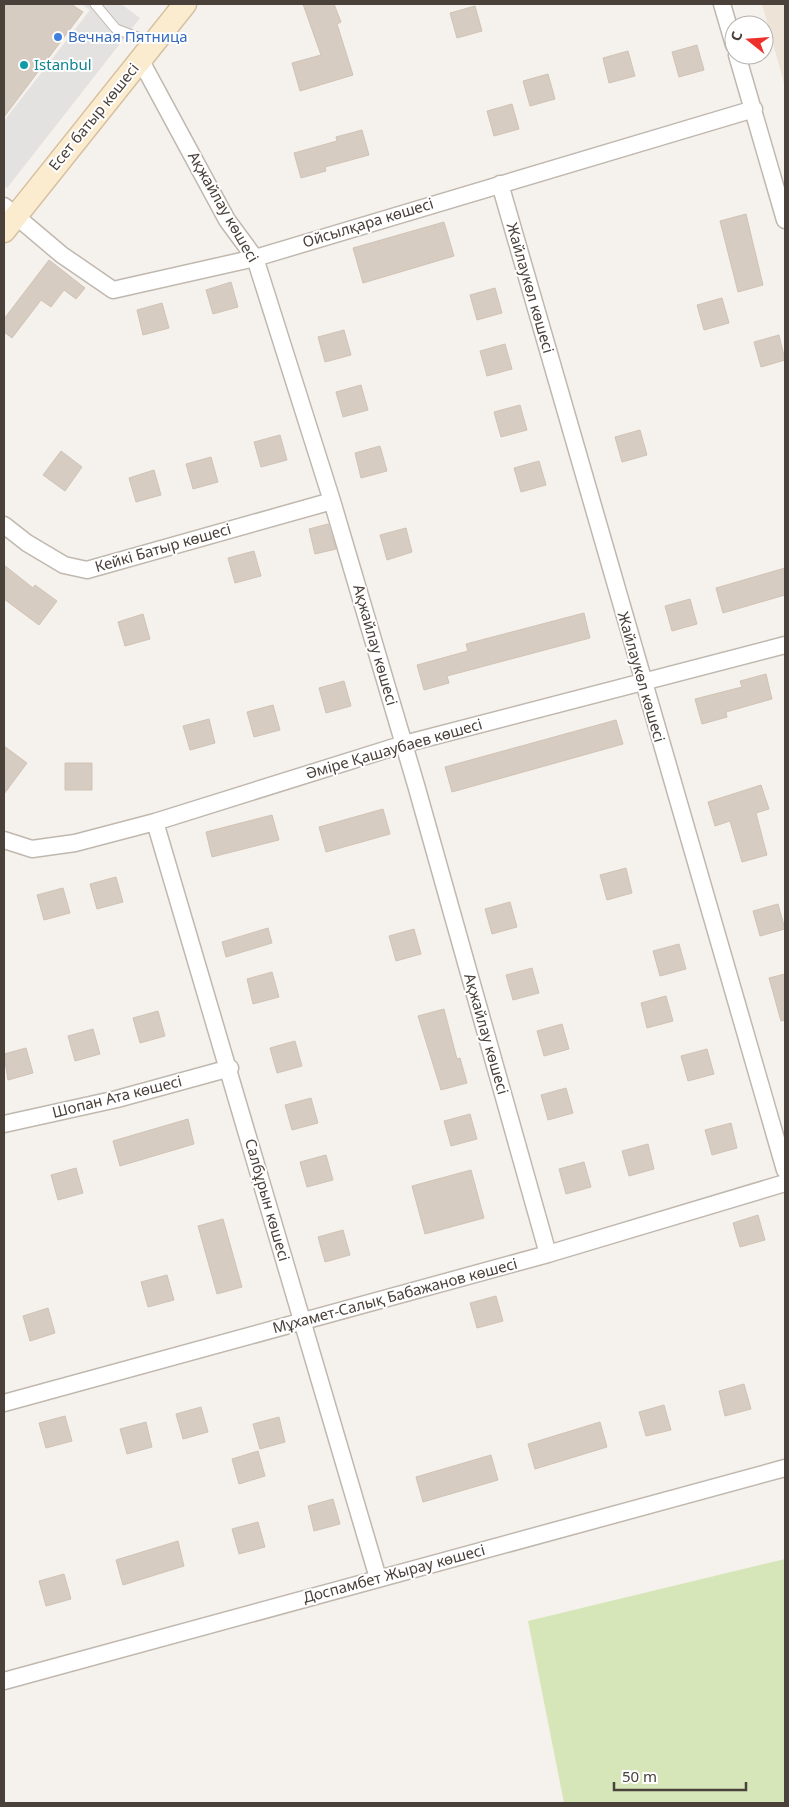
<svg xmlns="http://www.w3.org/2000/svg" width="789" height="1807" font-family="'Noto Sans',sans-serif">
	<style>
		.education { fill: #ede4d7 }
		.green { fill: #d7e6b8 }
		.parking { fill: #e4e2e0 }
		.building { fill: #d6ccc2; stroke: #d1c3b5 }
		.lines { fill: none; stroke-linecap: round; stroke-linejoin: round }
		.lane-casing { stroke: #c0b8af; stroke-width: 11 }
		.street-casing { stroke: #c0b8af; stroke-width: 19 }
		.secondary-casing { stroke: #d5c1a0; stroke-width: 25 }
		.lane { stroke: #fff; stroke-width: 9 }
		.street { stroke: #fff; stroke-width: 16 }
		.secondary { stroke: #fceccf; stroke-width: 22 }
		.shop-dot { fill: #3f7fe0; stroke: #fff; stroke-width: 2 }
		.culture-dot { fill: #0f9aa8; stroke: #fff; stroke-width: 2 }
		.labels { text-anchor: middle; stroke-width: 4; stroke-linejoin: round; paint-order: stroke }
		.shop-label { font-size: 15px; fill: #366cbe; stroke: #fff; text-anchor: start }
		.culture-label { font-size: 15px; fill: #0d838f; stroke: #fff; text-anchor: start }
		.street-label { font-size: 15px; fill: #49413a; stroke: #fff }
	</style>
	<rect width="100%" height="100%" fill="#f5f1ec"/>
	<path class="education" d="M762 4H785V87Z"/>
	<path class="green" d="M785 1559V1803H564L528 1621Z"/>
	<path class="parking" d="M82 4H121L140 18 7 188 4 186V121L90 10Z"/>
	<path class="building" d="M4 4H71L83 12 4 117Z
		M303 4H334L341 22 337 24 353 75 300 91 292 63 321 55Z
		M475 6 482 31 457 38 450 13Z
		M697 45 704 70 679 77 672 52Z
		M628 51 635 76 609 83 603 58Z
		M548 74 555 99 530 106 523 81Z
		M512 104 519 129 494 136 487 111Z
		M362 130 369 155 325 167 326 171 301 178 294 153 337 141 336 137Z
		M746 214 763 285 738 292 720 221Z
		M444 222 454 256 363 283 353 248Z
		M49 260 85 288 76 299 64 290 51 307 41 300 12 338 4 332V319Z
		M231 282 238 307 213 314 206 290Z
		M495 288 502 313 477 320 470 295Z
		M722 298 729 323 704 330 697 305Z
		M162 303 169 328 143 335 137 310Z
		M344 330 351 355 325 362 318 337Z
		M779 335 785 360 761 367 754 342Z
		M505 344 512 369 487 376 480 351Z
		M361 385 368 410 343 417 336 392Z
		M520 405 527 430 501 437 494 412Z
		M640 430 647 455 622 462 615 437Z
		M280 435 287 460 261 467 254 442Z
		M380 446 387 471 361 478 355 453Z
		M61 451 82 467 65 491 43 475Z
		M211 457 218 482 193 489 186 464Z
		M539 461 546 485 521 492 514 468Z
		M154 470 161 495 136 502 129 478Z
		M328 524 336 549 315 554 309 529Z
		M406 528 412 552 387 560 380 535Z
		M254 551 261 576 235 583 228 558Z
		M4 565 33 588 35 585 57 601 39 625 4 599Z
		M785 568V595L723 613 716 588Z
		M690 599 697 624 672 631 665 606Z
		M584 613 590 638 447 676 449 683 424 690 417 665 468 651 466 644Z
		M143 614 150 639 125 646 118 622Z
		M766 674 772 699 726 712 727 717 702 724 695 699 742 687 740 681Z
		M344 681 351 706 326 713 319 688Z
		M273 705 280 730 254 737 247 712Z
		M209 719 215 743 190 750 183 726Z
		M616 720 623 744 452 792 445 767Z
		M4 746 27 763 4 794Z
		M65 763H92V790H65Z
		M761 785 769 809 756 813 767 855 742 862 730 821 715 826 708 802Z
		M383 809 390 834 326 852 319 827Z
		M272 815 279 840 212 857 206 832Z
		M626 868 632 893 607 900 600 875Z
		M116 877 123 902 97 909 90 884Z
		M63 888 70 913 44 920 37 895Z
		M510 902 517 927 492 934 485 909Z
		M778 904 785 929 760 936 753 911Z
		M268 928 272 943 226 957 222 942Z
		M414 929 421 954 396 961 389 936Z
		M679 944 686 969 660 976 653 951Z
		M532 968 539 993 513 1000 506 975Z
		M272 972 279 997 253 1004 247 979Z
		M785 974V1020L781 1021 769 978Z
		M666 996 673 1021 647 1028 641 1003Z
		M444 1009 457 1059 460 1058 467 1083 441 1090 418 1016Z
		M158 1011 165 1036 140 1043 133 1018Z
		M562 1024 569 1049 544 1056 537 1031Z
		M93 1029 100 1054 75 1061 68 1036Z
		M295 1041 302 1066 277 1073 270 1048Z
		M26 1048 33 1073 8 1080 4 1054Z
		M707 1049 714 1074 688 1081 681 1056Z
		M566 1088 573 1113 548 1120 541 1095Z
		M311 1098 318 1123 292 1130 285 1105Z
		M470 1114 477 1139 451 1146 444 1121Z
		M188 1119 194 1144 120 1166 113 1141Z
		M731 1123 737 1148 712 1155 705 1130Z
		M648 1144 654 1169 629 1176 622 1151Z
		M326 1155 333 1180 307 1187 300 1162Z
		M584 1162 591 1187 566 1194 559 1169Z
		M76 1168 83 1193 58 1200 51 1175Z
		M471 1170 484 1218 425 1234 412 1186Z
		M758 1215 765 1240 740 1247 733 1223Z
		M223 1219 242 1287 217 1294 198 1226Z
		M343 1230 350 1255 325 1262 318 1237Z
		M167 1275 174 1300 148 1307 141 1282Z
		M496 1296 503 1321 477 1328 470 1303Z
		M48 1308 55 1333 30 1341 23 1316Z
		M744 1384 751 1409 725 1416 719 1391Z
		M664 1405 671 1430 646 1436 639 1412Z
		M201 1407 208 1432 183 1439 176 1414Z
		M65 1416 72 1441 46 1448 39 1423Z
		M279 1417 285 1442 260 1449 253 1424Z
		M146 1422 152 1447 127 1454 120 1429Z
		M600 1422 607 1447 535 1469 528 1444Z
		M258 1451 265 1476 239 1484 232 1459Z
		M491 1455 498 1480 423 1502 416 1477Z
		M333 1499 340 1524 314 1531 308 1506Z
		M258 1522 265 1547 239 1554 232 1529Z
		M178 1541 184 1566 123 1585 116 1560Z
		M64 1574 71 1599 46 1606 39 1581Z"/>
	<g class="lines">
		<defs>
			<path id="lane" d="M95 4 116 29 153 43"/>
			<path id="street" d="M722 4 734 45
				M737 55 785 220
				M141 61 227 220 255 258 332 501 416 785 548 1254
				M500 184 785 1170
				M4 206 62 255 113 290 255 258 754 109
				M4 525 27 543 64 565 87 570 332 501
				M155 822 378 1578
				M4 840 32 849 75 843 155 822 404 744 785 645
				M4 1124 117 1099 230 1068
				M4 1403 548 1254 785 1183
				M4 1681 785 1468"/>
			<path id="secondary" d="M4 231 185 4"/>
		</defs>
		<use href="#lane" class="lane-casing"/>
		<use href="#street" class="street-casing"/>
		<use href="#secondary" class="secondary-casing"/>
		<use href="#lane" class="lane"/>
		<use href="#street" class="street"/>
		<use href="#secondary" class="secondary"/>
	</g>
	<circle class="shop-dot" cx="58" cy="37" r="5"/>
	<circle class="culture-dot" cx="24" cy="65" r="5"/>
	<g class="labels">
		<g class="shop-label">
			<text x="68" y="42">Вечная Пятница</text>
		</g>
		<g class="culture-label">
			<text x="34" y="70">Istanbul</text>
		</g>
		<g class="street-label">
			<text transform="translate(94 117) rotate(-51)" y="5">Есет батыр көшесі</text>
			<text transform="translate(223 207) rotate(60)" y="5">Ақжайлау көшесі</text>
			<text transform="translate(368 223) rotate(-17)" y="5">Ойсылқара көшесі</text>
			<text transform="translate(530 288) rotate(74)" y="5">Жайлаукөл көшесі</text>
			<text transform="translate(163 548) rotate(-16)" y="5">Кейкі Батыр көшесі</text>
			<text transform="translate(375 645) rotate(74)" y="5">Ақжайлау көшесі</text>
			<text transform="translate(641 677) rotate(74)" y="5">Жайлаукөл көшесі</text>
			<text transform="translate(394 749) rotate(-16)" y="5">Әміре Қашаубаев көшесі</text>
			<text transform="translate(486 1034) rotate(74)" y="5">Ақжайлау көшесі</text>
			<text transform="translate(117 1097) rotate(-14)" y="5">Шопан Ата көшесі</text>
			<text transform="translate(267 1200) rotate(74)" y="5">Салбұрын көшесі</text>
			<text transform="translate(395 1296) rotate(-15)" y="5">Мұхамет-Салық Бабажанов көшесі</text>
			<text transform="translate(394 1574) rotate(-15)" y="5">Доспамбет Жырау көшесі</text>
		</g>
	</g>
	<rect width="789" height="1807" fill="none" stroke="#49413a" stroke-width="10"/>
	<g transform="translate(749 40) rotate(287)"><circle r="24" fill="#ffffff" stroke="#b6b3b0"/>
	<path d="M0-4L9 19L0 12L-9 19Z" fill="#ed312a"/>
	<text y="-8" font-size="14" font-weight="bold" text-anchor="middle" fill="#49413a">С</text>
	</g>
	<path d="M614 1782v8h132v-8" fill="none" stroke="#49413a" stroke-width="2.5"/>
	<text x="622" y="1782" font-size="15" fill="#49413a" stroke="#ffffff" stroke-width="4" paint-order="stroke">50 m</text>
</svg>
